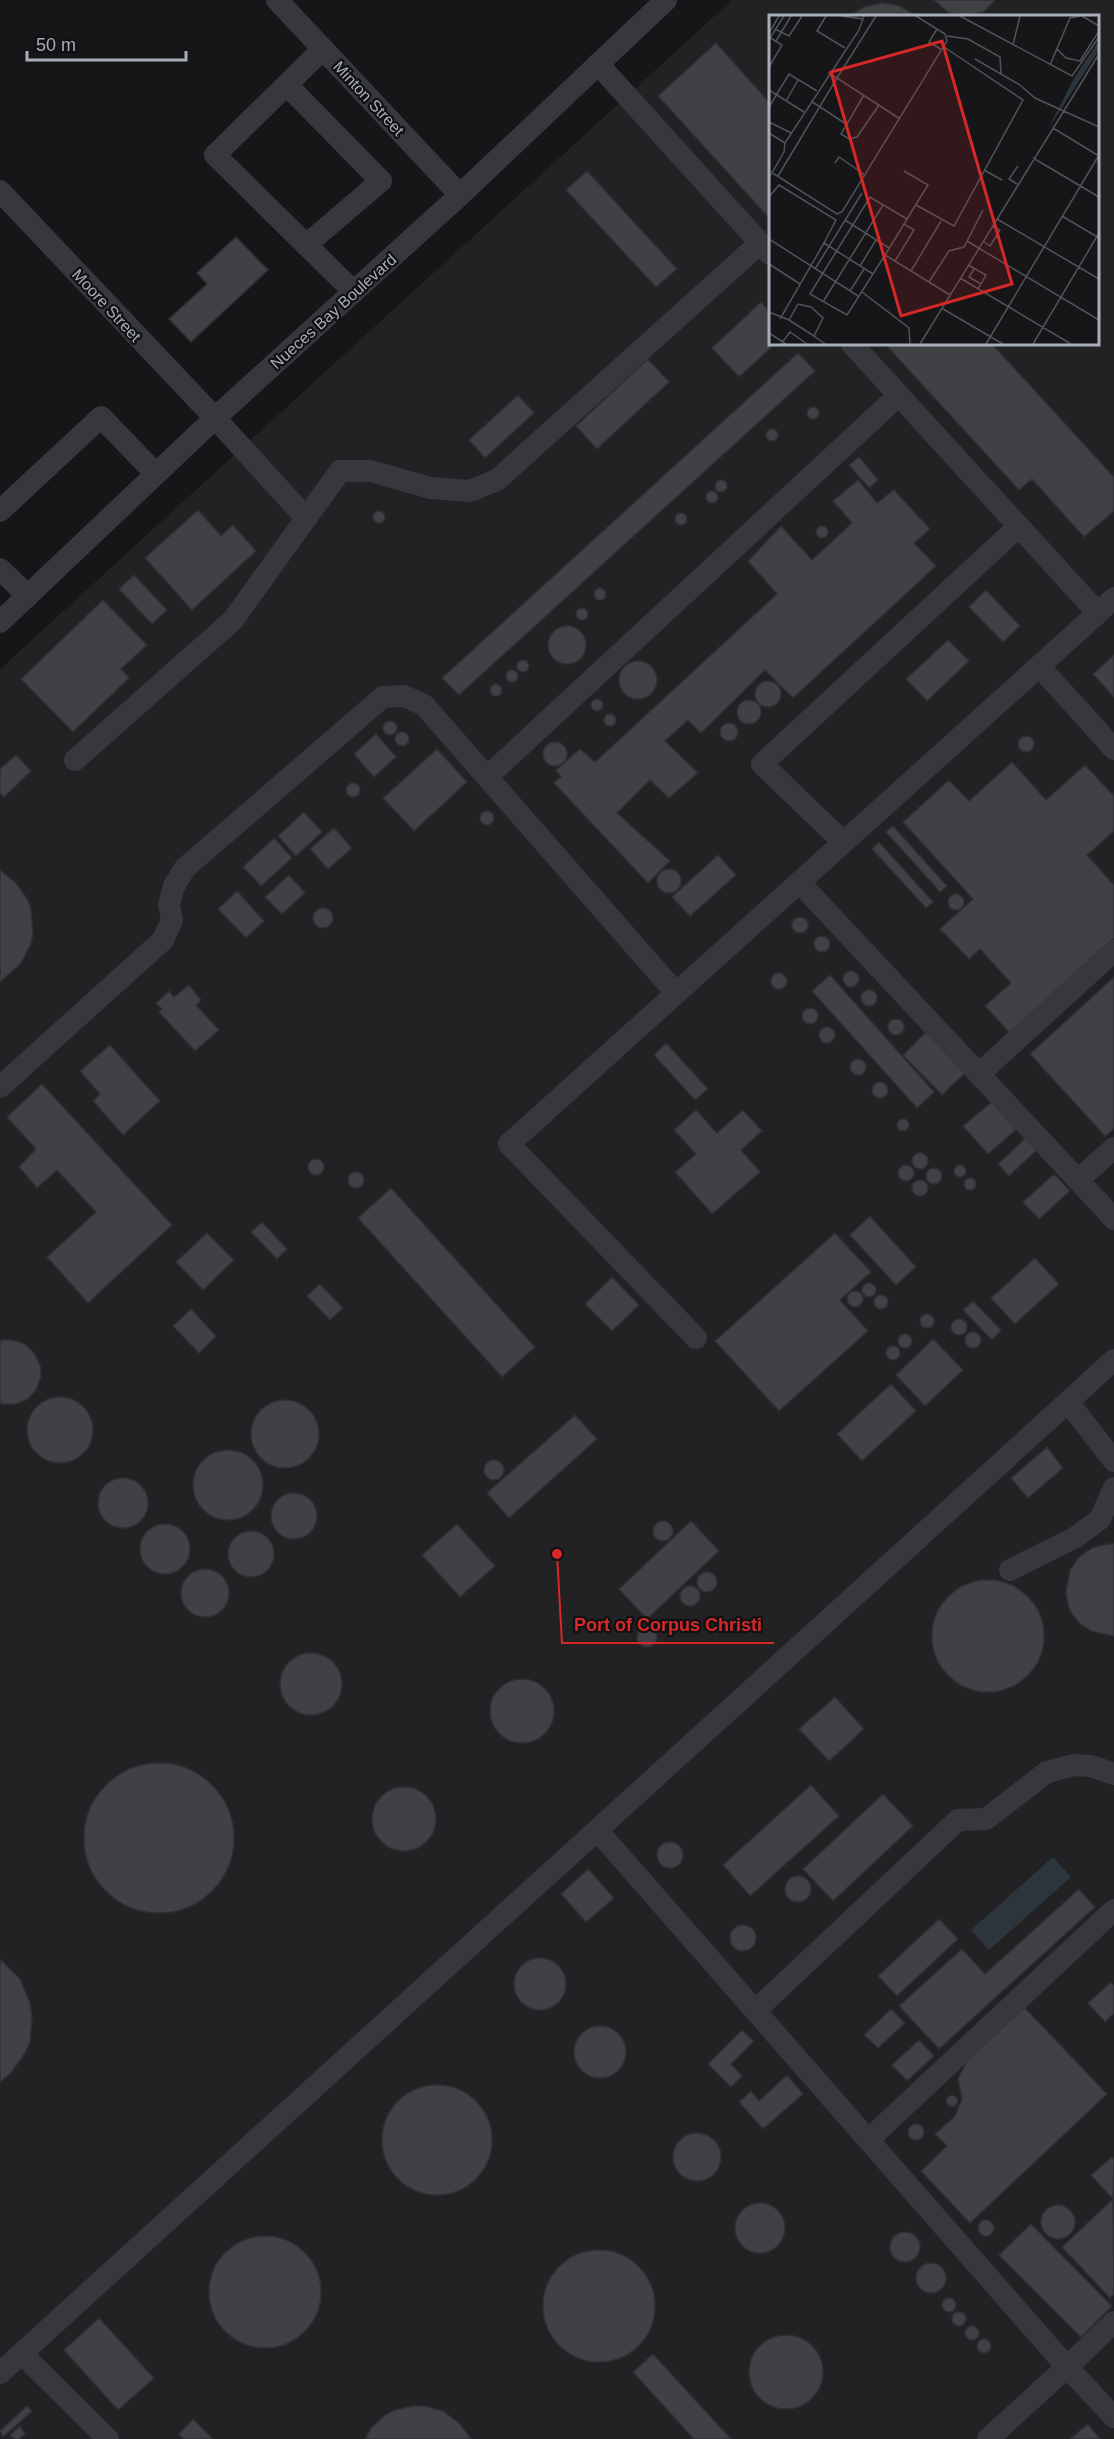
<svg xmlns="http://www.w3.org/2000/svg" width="1114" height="2439" font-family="Helvetica,sans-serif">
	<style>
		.built { fill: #222225; fill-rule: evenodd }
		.water { fill: #2c353b }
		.building { fill: #404145; stroke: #303034; stroke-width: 1.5 }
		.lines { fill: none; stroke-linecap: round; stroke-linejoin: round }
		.minor { stroke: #37383d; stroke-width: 22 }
		.labels { text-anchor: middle; stroke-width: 4.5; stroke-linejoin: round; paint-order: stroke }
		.street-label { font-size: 16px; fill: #a8aeb7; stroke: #111113 }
		.inset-road { fill: none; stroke: #505358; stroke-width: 1.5 }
		.view { fill: #d62828; fill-opacity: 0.15; stroke: #d62828; stroke-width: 3 }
		.inset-edge { fill: none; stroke: #a8aeb7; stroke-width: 3 }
		.leader { fill: none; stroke: #d62828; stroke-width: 2 }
		.callout-dot { fill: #d62828; stroke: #111113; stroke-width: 2 }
		.callout-label { font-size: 18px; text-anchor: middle; font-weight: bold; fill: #d62828; stroke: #111113; stroke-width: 4.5; stroke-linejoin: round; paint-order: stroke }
	</style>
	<rect width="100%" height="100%" fill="#161618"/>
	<path class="built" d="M732 0H1114V2439H0V669ZM770 16H1098V344H770Z"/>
	<path class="water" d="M1053 1857 1071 1877 989 1950 971 1930Z"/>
	<path class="building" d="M934 0H995L985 11 968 16 949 13Z
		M881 3 897 5 917 16H850L864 7Z
		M716 43 770 103V219L658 96Z
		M587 171 677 269 656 287 566 190Z
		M236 237 268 270 191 342 169 319 207 284 197 273Z
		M761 302 770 312V344H775L739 377 712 348Z
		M885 344H992L1114 477V511L1084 537 1032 479 1019 490Z
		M798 353 815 371 459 695 442 678Z
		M648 359 669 382 597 449 576 426Z
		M518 395 534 413 485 458 469 440Z
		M807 413a6 6 0 1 1 12 0a6 6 0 1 1-12 0Z
		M766 435a6 6 0 1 1 12 0a6 6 0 1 1-12 0Z
		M859 457 878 480 869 488 849 465Z
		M715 486a6 6 0 1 1 12 0a6 6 0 1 1-12 0Z
		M858 480 877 503 894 490 930 529 914 543 936 566 793 698 765 670 701 733 688 720 665 741 698 773 669 798 650 780 617 813 670 861 648 883 554 783 561 777 556 770 580 749 595 762 777 594 748 561 781 526 812 560 852 523 833 501Z
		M706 497a6 6 0 1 1 12 0a6 6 0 1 1-12 0Z
		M198 510 221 536 233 525 256 551 192 610 145 558Z
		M373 517a6 6 0 1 1 12 0a6 6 0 1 1-12 0Z
		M675 519a6 6 0 1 1 12 0a6 6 0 1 1-12 0Z
		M816 532a6 6 0 1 1 12 0a6 6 0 1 1-12 0Z
		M134 575 167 610 152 624 119 589Z
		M594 594a6 6 0 1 1 12 0a6 6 0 1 1-12 0Z
		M986 590 1020 626 1003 642 969 607Z
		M103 600 147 645 121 669 129 678 73 732 21 679Z
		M576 614a6 6 0 1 1 12 0a6 6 0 1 1-12 0Z
		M548 645a19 19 0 1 1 38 0a19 19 0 1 1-38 0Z
		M948 640 969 661 927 701 906 679Z
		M1114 655V697L1093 674Z
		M517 666a6 6 0 1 1 12 0a6 6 0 1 1-12 0Z
		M619 680a19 19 0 1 1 38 0a19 19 0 1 1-38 0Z
		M506 676a6 6 0 1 1 12 0a6 6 0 1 1-12 0Z
		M755 694a13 13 0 1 1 26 0a13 13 0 1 1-26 0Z
		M490 690a6 6 0 1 1 12 0a6 6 0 1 1-12 0Z
		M591 705a6 6 0 1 1 12 0a6 6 0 1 1-12 0Z
		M737 712a12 12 0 1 1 24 0a12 12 0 1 1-24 0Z
		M604 720a6 6 0 1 1 12 0a6 6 0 1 1-12 0Z
		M383 728a7 7 0 1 1 14 0a7 7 0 1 1-14 0Z
		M720 732a9 9 0 1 1 18 0a9 9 0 1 1-18 0Z
		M395 739a7 7 0 1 1 14 0a7 7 0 1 1-14 0Z
		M376 734 396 757 374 777 354 754Z
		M1018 744a8 8 0 1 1 16 0a8 8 0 1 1-16 0Z
		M543 754a12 12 0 1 1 24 0a12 12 0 1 1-24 0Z
		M437 749 467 782 414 831 383 798Z
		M16 755 31 771 4 797 0 793V769Z
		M1012 762 1046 800 1085 765 1114 796V831L1087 855 1114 885V938L1010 1033 985 1006 1011 983 980 949 969 959 940 929 973 899 903 822 949 780 969 801Z
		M346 790a7 7 0 1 1 14 0a7 7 0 1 1-14 0Z
		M480 818a7 7 0 1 1 14 0a7 7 0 1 1-14 0Z
		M304 812 322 832 296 856 278 836Z
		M893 826 947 886 940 892 886 832Z
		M334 828 352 848 328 869 310 849Z
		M274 838 292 858 261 886 243 867Z
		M879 842 933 902 926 908 872 849Z
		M718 855 736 875 690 916 672 897Z
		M657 881a12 12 0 1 1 24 0a12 12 0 1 1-24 0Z
		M0 870 15 882 28 900 31 910 33 933 31 944 20 964 0 982Z
		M289 875 305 893 282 914 265 897Z
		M237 891 264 921 246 938 218 909Z
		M948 902a8 8 0 1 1 16 0a8 8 0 1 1-16 0Z
		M313 918a10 10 0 1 1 20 0a10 10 0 1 1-20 0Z
		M792 925a8 8 0 1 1 16 0a8 8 0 1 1-16 0Z
		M814 944a8 8 0 1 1 16 0a8 8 0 1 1-16 0Z
		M843 979a8 8 0 1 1 16 0a8 8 0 1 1-16 0Z
		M771 981a8 8 0 1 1 16 0a8 8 0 1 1-16 0Z
		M830 975 934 1092 917 1108 812 991Z
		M1114 977V1129L1105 1136 1030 1054Z
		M189 985 201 1000 196 1005 219 1030 195 1051 159 1012 162 1009 156 1003 169 991 174 997Z
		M861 998a8 8 0 1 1 16 0a8 8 0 1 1-16 0Z
		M802 1016a8 8 0 1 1 16 0a8 8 0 1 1-16 0Z
		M888 1027a8 8 0 1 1 16 0a8 8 0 1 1-16 0Z
		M819 1035a8 8 0 1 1 16 0a8 8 0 1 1-16 0Z
		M928 1030 967 1071 942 1095 903 1055Z
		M666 1043 708 1089 695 1100 654 1055Z
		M110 1045 160 1101 123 1135 93 1101 100 1094 80 1071Z
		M850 1067a8 8 0 1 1 16 0a8 8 0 1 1-16 0Z
		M872 1090a8 8 0 1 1 16 0a8 8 0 1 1-16 0Z
		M42 1084 172 1225 88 1303 47 1257 96 1212 57 1170 37 1188 19 1167 36 1149 7 1117Z
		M994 1100 1018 1128 988 1154 963 1126Z
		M696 1110 717 1133 743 1110 762 1131 741 1150 760 1172 712 1214 675 1172 696 1154 674 1130Z
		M897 1125a6 6 0 1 1 12 0a6 6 0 1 1-12 0Z
		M1028 1136 1039 1148 1009 1176 998 1164Z
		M912 1161a8 8 0 1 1 16 0a8 8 0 1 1-16 0Z
		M308 1167a8 8 0 1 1 16 0a8 8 0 1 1-16 0Z
		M954 1171a6 6 0 1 1 12 0a6 6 0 1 1-12 0Z
		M898 1173a8 8 0 1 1 16 0a8 8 0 1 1-16 0Z
		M926 1176a8 8 0 1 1 16 0a8 8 0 1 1-16 0Z
		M348 1180a8 8 0 1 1 16 0a8 8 0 1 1-16 0Z
		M1054 1174 1070 1191 1039 1219 1023 1202Z
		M964 1184a6 6 0 1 1 12 0a6 6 0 1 1-12 0Z
		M912 1188a8 8 0 1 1 16 0a8 8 0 1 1-16 0Z
		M391 1188 535 1347 502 1377 358 1218Z
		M870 1216 916 1267 896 1285 850 1235Z
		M262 1222 287 1249 277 1259 251 1232Z
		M207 1233 234 1260 203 1290 176 1262Z
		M835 1233 871 1272 840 1300 868 1331 779 1411 715 1341Z
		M1035 1258 1059 1284 1015 1324 991 1298Z
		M612 1277 639 1305 612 1331 585 1304Z
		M862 1290a7 7 0 1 1 14 0a7 7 0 1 1-14 0Z
		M320 1284 343 1308 330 1320 307 1296Z
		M847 1299a8 8 0 1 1 16 0a8 8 0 1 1-16 0Z
		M874 1302a7 7 0 1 1 14 0a7 7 0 1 1-14 0Z
		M973 1301 1001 1330 992 1340 963 1310Z
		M191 1309 216 1336 199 1353 173 1326Z
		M920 1321a7 7 0 1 1 14 0a7 7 0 1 1-14 0Z
		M951 1327a8 8 0 1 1 16 0a8 8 0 1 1-16 0Z
		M965 1340a8 8 0 1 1 16 0a8 8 0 1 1-16 0Z
		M898 1341a7 7 0 1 1 14 0a7 7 0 1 1-14 0Z
		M933 1339 963 1370 925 1406 896 1375Z
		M0 1340H13L25 1344 34 1353 40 1365 41 1377 36 1390 28 1399 16 1404H0Z
		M886 1353a7 7 0 1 1 14 0a7 7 0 1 1-14 0Z
		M891 1384 916 1411 862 1461 837 1434Z
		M27 1430a33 33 0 1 1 66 0a33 33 0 1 1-66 0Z
		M251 1434a34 34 0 1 1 68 0a34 34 0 1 1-68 0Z
		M575 1415 597 1439 509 1518 487 1493Z
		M1047 1447 1063 1468 1028 1498 1011 1478Z
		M193 1485a35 35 0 1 1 70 0a35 35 0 1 1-70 0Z
		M484 1470a10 10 0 1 1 20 0a10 10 0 1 1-20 0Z
		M98 1503a25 25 0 1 1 50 0a25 25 0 1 1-50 0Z
		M271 1516a23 23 0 1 1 46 0a23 23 0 1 1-46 0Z
		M691 1521 719 1551 647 1619 619 1589Z
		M653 1531a10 10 0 1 1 20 0a10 10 0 1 1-20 0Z
		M140 1549a25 25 0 1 1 50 0a25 25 0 1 1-50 0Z
		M457 1524 495 1566 460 1597 422 1555Z
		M228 1554a23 23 0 1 1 46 0a23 23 0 1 1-46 0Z
		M1108 1544H1114V1636L1091 1631 1078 1622 1069 1609 1066 1593 1070 1570 1079 1557 1092 1548Z
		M181 1593a24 24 0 1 1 48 0a24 24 0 1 1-48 0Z
		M697 1582a10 10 0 1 1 20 0a10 10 0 1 1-20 0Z
		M932 1636a56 56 0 1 1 112 0a56 56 0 1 1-112 0Z
		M680 1596a10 10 0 1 1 20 0a10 10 0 1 1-20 0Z
		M637 1637a10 10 0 1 1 20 0a10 10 0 1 1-20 0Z
		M280 1684a31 31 0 1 1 62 0a31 31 0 1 1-62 0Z
		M490 1711a32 32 0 1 1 64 0a32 32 0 1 1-64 0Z
		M835 1697 864 1729 829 1761 799 1729Z
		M84 1838a75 75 0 1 1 150 0a75 75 0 1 1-150 0Z
		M811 1785 839 1816 750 1896 723 1865Z
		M372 1819a32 32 0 1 1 64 0a32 32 0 1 1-64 0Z
		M883 1794 913 1826 833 1901 803 1869Z
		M657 1855a13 13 0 1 1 26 0a13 13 0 1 1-26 0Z
		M588 1869 614 1898 586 1922 561 1894Z
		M785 1889a13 13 0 1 1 26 0a13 13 0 1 1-26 0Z
		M1079 1889 1095 1907 939 2049 899 2006 962 1949 985 1974Z
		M939 1919 958 1939 897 1996 878 1976Z
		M730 1938a13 13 0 1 1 26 0a13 13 0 1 1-26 0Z
		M514 1984a26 26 0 1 1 52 0a26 26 0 1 1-52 0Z
		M0 1959 20 1979 30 2003 32 2016 30 2042 25 2053 10 2074 0 2082Z
		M1111 1982 1114 1986V2013L1105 2022 1088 2003Z
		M1023 2006 1107 2094 970 2223 921 2171 947 2146 935 2134 955 2116 962 2099 958 2079 968 2059Z
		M891 2009 905 2023 878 2048 864 2035Z
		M574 2052a26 26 0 1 1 52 0a26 26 0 1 1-52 0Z
		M742 2030 754 2041 731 2064 742 2076 731 2087 708 2064Z
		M919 2040 934 2056 907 2081 892 2065Z
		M787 2075 803 2094 763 2129 739 2102 751 2091 759 2101Z
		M382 2140a55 55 0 1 1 110 0a55 55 0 1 1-110 0Z
		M946.5 2101a5.5 5.5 0 1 1 11 0a5.5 5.5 0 1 1-11 0Z
		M908 2132a8 8 0 1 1 16 0a8 8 0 1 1-16 0Z
		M673 2157a24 24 0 1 1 48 0a24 24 0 1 1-48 0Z
		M1112 2157 1114 2159 1113 2199 1091 2175Z
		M1113 2199 1114 2294 1110 2298 1062 2247Z
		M735 2228a25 25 0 1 1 50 0a25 25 0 1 1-50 0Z
		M1041 2222a17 17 0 1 1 34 0a17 17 0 1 1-34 0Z
		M978 2228a8 8 0 1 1 16 0a8 8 0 1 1-16 0Z
		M1031 2224 1112 2306 1081 2337 999 2255Z
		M890 2247a15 15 0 1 1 30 0a15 15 0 1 1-30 0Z
		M209 2292a56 56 0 1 1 112 0a56 56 0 1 1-112 0Z
		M543 2306a56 56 0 1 1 112 0a56 56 0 1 1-112 0Z
		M916 2278a15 15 0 1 1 30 0a15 15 0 1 1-30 0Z
		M942 2305a7 7 0 1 1 14 0a7 7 0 1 1-14 0Z
		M952 2319a7 7 0 1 1 14 0a7 7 0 1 1-14 0Z
		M99 2318 154 2378 118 2410 64 2350Z
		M965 2333a7 7 0 1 1 14 0a7 7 0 1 1-14 0Z
		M749 2372a37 37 0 1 1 74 0a37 37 0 1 1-74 0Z
		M977 2346a7 7 0 1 1 14 0a7 7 0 1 1-14 0Z
		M653 2354 731 2439H694L633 2372Z
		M27 2406 32 2411 3 2437 0 2431Z
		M414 2406H424L443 2411 460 2424 471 2439H365L371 2428 385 2415 395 2410Z
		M193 2419 213 2439H184L179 2434Z
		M1088 2424 1100 2439H1070Z
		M20 2426 25 2434 19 2439H14L10 2435Z"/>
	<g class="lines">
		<path class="minor" d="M277 0 460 195
			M323 49 215 155 354 292
			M598 64 770 254
			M287 85 381 181 306 245
			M0 191 215 418 306 518
			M0 511 101 417 156 474
			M0 569 28 596
			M1098 613 1114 598
			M0 622 215 418 460 195 666 0
			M1039 666 1114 749
			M75 760 233 620 340 471H371L430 488 470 491 497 480 760 243
			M487 777 899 395
			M843 842 762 764 1019 526
			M799 882 1078 1180 1114 1148
			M979 1074 1114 951
			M0 1087 163 940 172 920 169 905 174 886 185 868 383 697 404 696 424 705 676 993
			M1078 1180 1114 1219
			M696 1338 509 1144 1098 613 852 344
			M1068 1402 1114 1461
			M1010 1570 1076 1537 1100 1519 1114 1488
			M597 1830 1067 2367 988 2439
			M755 2011 958 1820 986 1819 1047 1772 1074 1765 1091 1766 1114 1774
			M868 2140 1114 1910
			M1114 2322 1067 2367 1114 2417
			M22 2354 108 2439
			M0 2373 1114 1360"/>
	</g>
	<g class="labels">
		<g class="street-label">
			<text transform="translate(369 98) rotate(47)" y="6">Minton Street</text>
			<text transform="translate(107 305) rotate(47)" y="6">Moore Street</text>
			<text transform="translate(333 311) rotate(-42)" y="6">Nueces Bay Boulevard</text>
		</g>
	</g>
	<g transform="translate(769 15)">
		<rect width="330" height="330" fill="#161618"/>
		<path d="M330 25V35L278 116 304 65Z" fill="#2c353b"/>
		<path class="inset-road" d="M57 1 48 16 76 33M73 1 94 4M107 1 68 63 131 104M191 1 303 61 330 22M313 1 330 11M6 14 20 21 33 1M168 14 160 27 173 35M0 18 10 1M178 21 199 24 231 42 232 59M0 22 13 30 0 52M1 23 15 1M7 26 22 1M244 30 251 1M288 34 297 43 311 46 330 16M206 44 251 70 266 83 330 112M281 50 301 3 311 1M0 75 35 97M95 80 72 119 80 124 88 122 110 90M17 86 29 65M42 86 77 109M0 92 20 59 48 76M0 107 22 118M284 113 330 141M0 118 16 128M264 143 330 182M66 148 70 142 96 160M215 155 233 165M135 156 159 170 116 240 181 280M2 157 68 199 73 197 178 26 176 19 147 1M9 161 68 63 59 58M0 163 15 137 16 128 90 15 95 1M248 169 240 164 249 151M0 182 10 170 67 205 55 228 104 259M147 190 185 211 254 85 175 32M293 201 330 223M228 204 330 264M76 205 120 233M0 224 89 281M198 226 330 305M214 226 221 231 231 215 223 211M116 240 78 300 41 279 101 182 138 204M126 246 145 215 135 209M0 249 31 269M199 250 217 260 209 274M91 251 107 225M46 254 93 178M205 254 200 262 212 269M142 256 172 206M191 263 302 329M160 267 180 236 195 232 214 195M81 276 95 254M93 277 140 313 141 329M54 287 114 190M174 294 234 329M0 297 20 305 29 289 42 292 54 303 45 321 56 329M11 304 55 228M20 305 45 321M0 318 17 329M12 329 21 317 38 329M151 329 330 39M217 329 330 140M264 329 330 218"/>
		<path class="view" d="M173 26 243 269 132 301 62 57Z"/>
		<rect width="330" height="330" class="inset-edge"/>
	</g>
	<path class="leader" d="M557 1554L562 1643H774"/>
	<circle class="callout-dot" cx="557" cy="1554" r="6"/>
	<g class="callout-label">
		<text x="668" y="1631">Port of Corpus Christi</text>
	</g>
	<path d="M27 51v9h159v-9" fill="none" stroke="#a8aeb7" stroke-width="3"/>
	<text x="36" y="51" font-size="18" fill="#a8aeb7" stroke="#111113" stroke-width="4.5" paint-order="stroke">50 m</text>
</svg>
